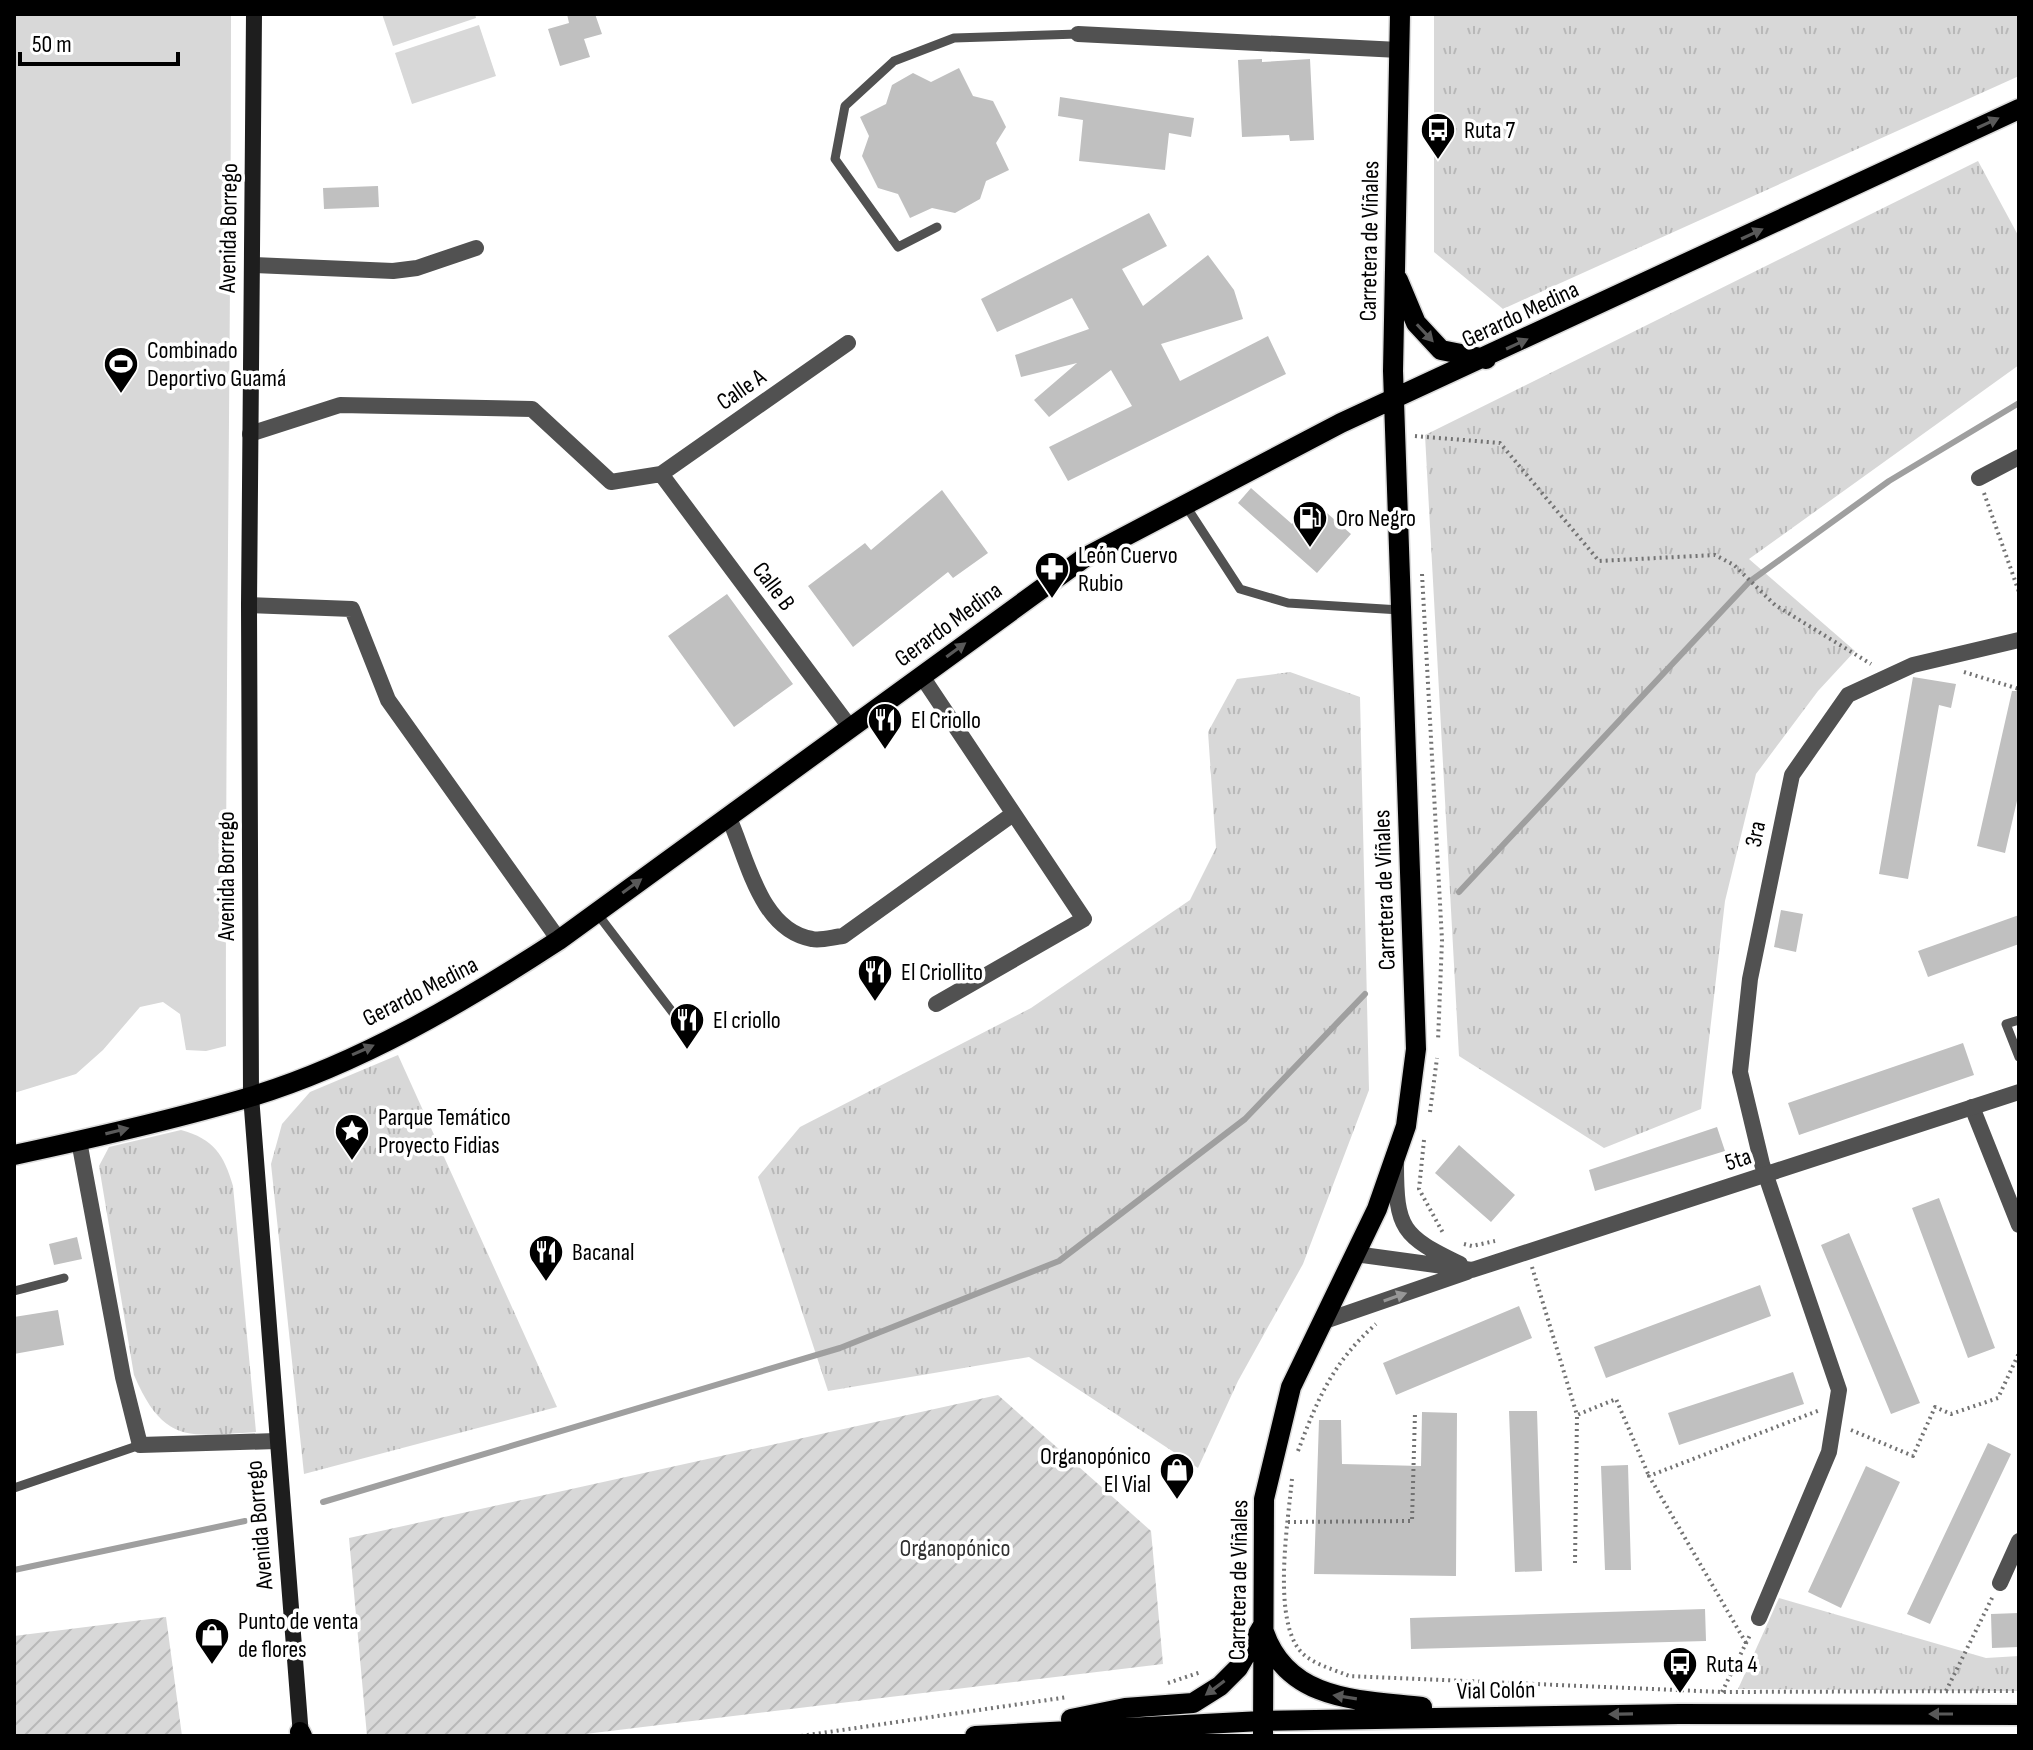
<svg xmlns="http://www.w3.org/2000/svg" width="2033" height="1750" font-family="'Sofia Sans Condensed',sans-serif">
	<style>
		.grass { fill: url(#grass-tufts) }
		.garden { fill: url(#garden-furrows) }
		.pitch { fill: #d8d8d8 }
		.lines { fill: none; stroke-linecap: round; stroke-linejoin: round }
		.stream { stroke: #9f9f9f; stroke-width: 6 }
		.building { fill: #c0c0c0 }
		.primary-casing { stroke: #dbdbdb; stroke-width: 23 }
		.path { stroke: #737373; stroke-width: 4; stroke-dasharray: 2 4; stroke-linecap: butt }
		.service { stroke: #515151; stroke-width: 9 }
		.minor { stroke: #515151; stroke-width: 16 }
		.tertiary { stroke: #515151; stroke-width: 16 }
		.secondary { stroke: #1e1e1e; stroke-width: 16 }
		.primary { stroke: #000; stroke-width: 20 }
		.oneway { fill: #595959 }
		.oneway2 { fill: #979797 }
		.labels { text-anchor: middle; stroke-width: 7; stroke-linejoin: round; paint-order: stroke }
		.poi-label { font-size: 24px; fill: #000; stroke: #fff; text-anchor: start }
		.street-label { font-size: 24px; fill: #000; stroke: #fff }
		.park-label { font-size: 24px; fill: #2f2f2f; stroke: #fff }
	</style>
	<defs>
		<pattern id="grass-tufts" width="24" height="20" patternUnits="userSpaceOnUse" patternTransform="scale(2)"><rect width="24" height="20" fill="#d8d8d8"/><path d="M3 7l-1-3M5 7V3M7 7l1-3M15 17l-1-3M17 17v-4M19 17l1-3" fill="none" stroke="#b8b8b8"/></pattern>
		<pattern id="garden-furrows" width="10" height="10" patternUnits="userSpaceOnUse" patternTransform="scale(2)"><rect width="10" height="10" fill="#d8d8d8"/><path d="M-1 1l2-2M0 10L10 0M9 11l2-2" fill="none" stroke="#b8b8b8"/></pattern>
	</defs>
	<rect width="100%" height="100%" fill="#fff"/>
	<path class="grass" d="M1434 14H2019V76L1503 309 1434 252Z
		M1978 161 2019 237V365L1749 559 1855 651 1818 691 1756 774 1725 901 1701 1109 1604 1148 1459 1056 1425 435Z
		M1290 672 1360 697 1369 1090 1303 1264 1238 1381 1198 1468 1029 1357 828 1391 758 1177 800 1127 1031 1008 1190 900 1216 848 1208 732 1237 679Z
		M398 1055 557 1407 304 1474 271 1164 282 1124 310 1092Z
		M181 1130C214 1139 224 1155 233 1186L256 1432C189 1436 164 1445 134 1375L99 1166 109 1147Z
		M1779 1598 1986 1658 2019 1656V1691L1738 1689Z"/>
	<path class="garden" d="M998 1395 1151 1531 1163 1664 569 1736H367L349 1538Z
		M166 1617 182 1736H14V1636Z"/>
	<path class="pitch" d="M14 14H231C231 358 225 702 226 1046L206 1051 186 1050 180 1014 163 1002 140 1007 103 1050 76 1074 14 1093Z
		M382 14H475L476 18 393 46Z
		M479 25 496 76 412 104 395 53Z"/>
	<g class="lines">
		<path class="stream" d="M1459 892 1749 582 1889 481 2019 403
			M323 1502 840 1348 1059 1261 1245 1119 1365 994
			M14 1570 245 1521"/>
	</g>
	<path class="building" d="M567 14H595L602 34 584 39 590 57 560 66 548 29 569 23Z
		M1262 59V62L1310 59 1314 140 1290 141 1289 135 1242 137 1238 60Z
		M959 68 973 96 993 101 1006 127 996 143 1009 170 986 181 980 199 955 213 932 208 910 218 898 194 878 188 862 156 869 136 860 117 886 104 892 85 913 73 931 82Z
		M1060 97 1194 118 1191 137 1169 133 1165 170 1079 161 1083 120 1058 116Z
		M378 186 379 207 324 209 323 188Z
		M1149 213 1167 246 1122 269 1143 306 1208 255 1234 290 1243 319 1161 344 1180 381 1268 336 1286 374 1068 481 1049 447 1132 406 1111 370 1049 417 1034 400 1077 363 1021 377 1015 355 1089 329 1072 298 997 332 981 299Z
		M1251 488 1292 524 1312 500 1351 534 1317 573 1238 503Z
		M942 490 988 553 953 578 948 572 853 647 808 586 865 543 871 550Z
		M727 594 793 684 734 727 668 636Z
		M1913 677 1956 684 1951 708 1939 705 1908 879 1879 874Z
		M2012 691H2019V792L2005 853 1977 846Z
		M1781 910 1803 914 1796 952 1774 947Z
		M2019 915V944L1928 977 1918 951Z
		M1963 1043 1974 1075 1799 1135 1788 1103Z
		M1717 1127 1725 1151 1595 1191 1589 1170Z
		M1459 1145 1515 1195 1491 1222 1435 1173Z
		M1939 1198 1995 1348 1968 1358 1912 1208Z
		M1849 1233 1920 1403 1891 1414 1821 1245Z
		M77 1237 82 1259 54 1265 49 1244Z
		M1760 1285 1771 1316 1606 1378 1594 1347Z
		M1519 1306 1532 1338 1396 1395 1383 1363Z
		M58 1310 64 1345 14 1354V1317Z
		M1793 1372 1804 1404 1679 1445 1668 1413Z
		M1509 1411H1537L1542 1571 1515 1572Z
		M1422 1412 1457 1413 1456 1576 1314 1574 1319 1420H1341L1342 1464 1421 1466Z
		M1988 1443 2011 1454 1930 1624 1907 1614Z
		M1628 1465 1631 1570H1605L1601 1466Z
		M1866 1466 1900 1482 1841 1608 1808 1592Z
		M1705 1609 1706 1641 1411 1649 1410 1618Z
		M2019 1613V1647L1992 1648 1991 1614Z"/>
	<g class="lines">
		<defs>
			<path id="primary" d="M1398 280 1416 323 1441 350 1486 359
				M14 1155C93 1138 173 1120 250 1097 359 1064 464 1002 559 940L1084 558 1341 423 2019 109
				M1264 1632C1288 1702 1361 1700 1422 1707
				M1071 1719 1125 1708 1193 1703 1220 1686 1238 1668 1262 1627
				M300 1732 302 1736
				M975 1736 1262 1721 1679 1714 2019 1715
				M1263 1736 1264 1499 1291 1387 1377 1209 1406 1126 1416 1049 1393 371 1400 14"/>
		</defs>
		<use href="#primary" class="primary-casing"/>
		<path class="path" d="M1415 436 1500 443 1599 561 1715 555 1734 565 1775 605 1871 664
			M1984 493 2019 592
			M1422 574 1442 940 1438 1041
			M1964 672 2019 689
			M1430 1112 1437 1058
			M1424 1140 1419 1189 1443 1233
			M1464 1244 1472 1246 1495 1241
			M1532 1267 1577 1415 1616 1399 1649 1476
			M1851 1430 1913 1456 1935 1407 1951 1414 1998 1398 2019 1353
			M1298 1451C1318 1398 1333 1362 1376 1324
			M1292 1479C1288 1521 1274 1608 1296 1645 1306 1663 1331 1668 1349 1676L1722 1692 2019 1691
			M1288 1522 1412 1521 1415 1413
			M1575 1563 1577 1415
			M1746 1643 1649 1476 1820 1410
			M1168 1683 1201 1672
			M1946 1691 1993 1596
			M1722 1692 1751 1633
			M801 1736 1068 1697"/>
		<path class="service" d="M937 227 898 247 835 159 845 106 894 61 954 38 1078 34
			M1186 506 1240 589 1288 603 1400 610
			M596 912 680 1022
			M2019 1020 2006 1024 2019 1057
			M14 1291 64 1278
			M14 1488 140 1445"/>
		<path class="minor" d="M1078 34 1399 50
			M252 265 393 271 417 268 476 248
			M250 434 340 405 532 409 611 482 661 474 848 343
			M661 474 849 726
			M1979 478 2019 457
			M249 605 352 609 388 700 559 940
			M921 675 1084 919 936 1004
			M728 816C747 856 759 930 812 939 821 941 833 937 843 936L1013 814
			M1972 1107 2019 1225
			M79 1141 123 1377 140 1445 276 1441
			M2000 1583 2019 1541
			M1759 1618 1829 1452 1839 1390 1762 1164 1740 1072 1750 979 1792 775 1848 695 1913 665 2019 640"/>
		<path class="tertiary" d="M1396 1164C1396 1229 1402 1236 1460 1264
			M1355 1254 1472 1270 2019 1092
			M1322 1322 1467 1272"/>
		<path class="secondary" d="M254 14 249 605 251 1096 301 1736"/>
		<use href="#primary" class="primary"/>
	</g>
	<defs><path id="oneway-solid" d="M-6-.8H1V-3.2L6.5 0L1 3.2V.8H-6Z" transform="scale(2)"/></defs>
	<g class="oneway">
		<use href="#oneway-solid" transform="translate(1988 123) rotate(-25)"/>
		<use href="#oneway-solid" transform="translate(1752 234) rotate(-25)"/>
		<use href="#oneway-solid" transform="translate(1425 333) rotate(47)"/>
		<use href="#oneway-solid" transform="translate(1517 344) rotate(-25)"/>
		<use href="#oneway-solid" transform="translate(956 650) rotate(-36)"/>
		<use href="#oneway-solid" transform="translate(632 886) rotate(-36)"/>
		<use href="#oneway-solid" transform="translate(363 1050) rotate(-24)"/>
		<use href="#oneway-solid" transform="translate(117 1131) rotate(-14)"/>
		<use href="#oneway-solid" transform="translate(1215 1688) rotate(143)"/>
		<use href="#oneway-solid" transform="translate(1345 1697) rotate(-171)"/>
		<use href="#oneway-solid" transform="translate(1621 1714) rotate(179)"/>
		<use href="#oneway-solid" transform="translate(1941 1714) rotate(-180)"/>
	</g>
	<use class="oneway2" href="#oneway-solid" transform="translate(1395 1297) rotate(-19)"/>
	<defs>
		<symbol id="bus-pin" viewBox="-11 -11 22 30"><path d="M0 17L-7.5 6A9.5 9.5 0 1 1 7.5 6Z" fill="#000" stroke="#fff"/><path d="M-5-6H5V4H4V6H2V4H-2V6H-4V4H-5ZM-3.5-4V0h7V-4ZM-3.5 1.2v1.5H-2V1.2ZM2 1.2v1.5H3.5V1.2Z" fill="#fff"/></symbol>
		<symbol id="stadium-pin" viewBox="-11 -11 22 30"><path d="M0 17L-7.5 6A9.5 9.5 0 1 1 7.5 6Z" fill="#000" stroke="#fff"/><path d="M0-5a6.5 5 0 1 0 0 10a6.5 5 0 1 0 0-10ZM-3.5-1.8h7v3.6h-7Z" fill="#fff"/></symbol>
		<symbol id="fuel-pin" viewBox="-11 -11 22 30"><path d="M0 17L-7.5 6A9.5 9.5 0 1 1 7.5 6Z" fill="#000" stroke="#fff"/><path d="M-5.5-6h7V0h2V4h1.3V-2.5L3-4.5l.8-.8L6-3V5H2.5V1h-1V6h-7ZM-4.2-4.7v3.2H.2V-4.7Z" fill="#fff"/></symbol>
		<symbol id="pharmacy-pin" viewBox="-11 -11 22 30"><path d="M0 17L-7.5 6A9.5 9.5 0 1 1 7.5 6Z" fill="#000" stroke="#fff"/><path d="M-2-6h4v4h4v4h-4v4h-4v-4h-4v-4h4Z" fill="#fff"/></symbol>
		<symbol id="restaurant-pin" viewBox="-11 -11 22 30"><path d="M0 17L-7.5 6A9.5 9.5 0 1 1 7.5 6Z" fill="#000" stroke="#fff"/><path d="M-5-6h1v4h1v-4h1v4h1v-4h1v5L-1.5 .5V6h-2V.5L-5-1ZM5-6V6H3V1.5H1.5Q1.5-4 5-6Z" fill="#fff"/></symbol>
		<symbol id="sight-pin" viewBox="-11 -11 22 30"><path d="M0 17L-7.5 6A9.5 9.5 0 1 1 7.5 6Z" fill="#000" stroke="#fff"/><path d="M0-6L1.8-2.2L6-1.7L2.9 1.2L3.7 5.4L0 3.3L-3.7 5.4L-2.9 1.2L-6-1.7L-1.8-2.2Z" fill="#fff"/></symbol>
		<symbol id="shop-pin" viewBox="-11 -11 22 30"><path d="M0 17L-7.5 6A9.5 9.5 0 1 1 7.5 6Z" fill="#000" stroke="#fff"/><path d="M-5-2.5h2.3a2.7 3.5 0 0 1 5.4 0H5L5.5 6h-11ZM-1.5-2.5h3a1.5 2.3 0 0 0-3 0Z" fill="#fff"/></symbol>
	</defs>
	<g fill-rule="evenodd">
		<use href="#bus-pin" x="1418" y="110" width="40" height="54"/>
		<use href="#stadium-pin" x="101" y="344" width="40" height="54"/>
		<use href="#fuel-pin" x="1290" y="498" width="40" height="54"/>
		<use href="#pharmacy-pin" x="1032" y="549" width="40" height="54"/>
		<use href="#restaurant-pin" x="865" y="700" width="40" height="54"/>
		<use href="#restaurant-pin" x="855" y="952" width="40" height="54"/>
		<use href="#restaurant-pin" x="667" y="1000" width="40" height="54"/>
		<use href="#sight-pin" x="332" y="1111" width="40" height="54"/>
		<use href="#restaurant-pin" x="526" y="1232" width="40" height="54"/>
		<use href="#shop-pin" x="1157" y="1450" width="40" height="54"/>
		<use href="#shop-pin" x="192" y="1615" width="40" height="54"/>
		<use href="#bus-pin" x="1660" y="1644" width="40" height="54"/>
	</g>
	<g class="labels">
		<g class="poi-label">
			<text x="1464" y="138">Ruta 7</text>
			<text x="147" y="358">Combinado<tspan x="147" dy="28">Deportivo Guamá</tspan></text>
			<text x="1336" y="526">Oro Negro</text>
			<text x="1078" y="563">León Cuervo<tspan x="1078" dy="28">Rubio</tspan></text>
			<text x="911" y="728">El Criollo</text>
			<text x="901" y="980">El Criollito</text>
			<text x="713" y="1028">El criollo</text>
			<text x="378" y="1125">Parque Temático<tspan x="378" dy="28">Proyecto Fidias</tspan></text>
			<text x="572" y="1260">Bacanal</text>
			<text x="1151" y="1464" text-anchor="end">Organopónico<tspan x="1151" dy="28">El Vial</tspan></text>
			<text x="238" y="1629">Punto de venta<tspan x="238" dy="28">de flores</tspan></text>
			<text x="1706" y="1672">Ruta 4</text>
		</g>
		<g class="street-label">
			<text transform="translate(228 228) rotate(-89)" y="8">Avenida Borrego</text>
			<text transform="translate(1369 241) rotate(-89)" y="8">Carretera de Viñales</text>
			<text transform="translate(1520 314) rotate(-25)" y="8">Gerardo Medina</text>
			<text transform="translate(741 389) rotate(-35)" y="8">Calle A</text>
			<text transform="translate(774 586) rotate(53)" y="8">Calle B</text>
			<text transform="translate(948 624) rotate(-36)" y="8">Gerardo Medina</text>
			<text transform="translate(1755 834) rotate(-78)" y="8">3ra</text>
			<text transform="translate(226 876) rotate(-90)" y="8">Avenida Borrego</text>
			<text transform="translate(1384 890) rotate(-92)" y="8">Carretera de Viñales</text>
			<text transform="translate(420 991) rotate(-27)" y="8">Gerardo Medina</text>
			<text transform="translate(1738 1159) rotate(-18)" y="8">5ta</text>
			<text transform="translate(259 1525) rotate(-95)" y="8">Avenida Borrego</text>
			<text transform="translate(1238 1580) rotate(-89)" y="8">Carretera de Viñales</text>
			<text transform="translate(1496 1690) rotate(-1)" y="8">Vial Colón</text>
		</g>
		<g class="park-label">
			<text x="955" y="1556">Organopónico</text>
		</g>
	</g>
	<rect width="2033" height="1750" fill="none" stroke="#000000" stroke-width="32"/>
	<path d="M20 52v12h158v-12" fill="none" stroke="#000000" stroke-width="4"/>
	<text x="32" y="52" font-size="24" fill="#000000" stroke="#ffffff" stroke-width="6" paint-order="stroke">50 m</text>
</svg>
